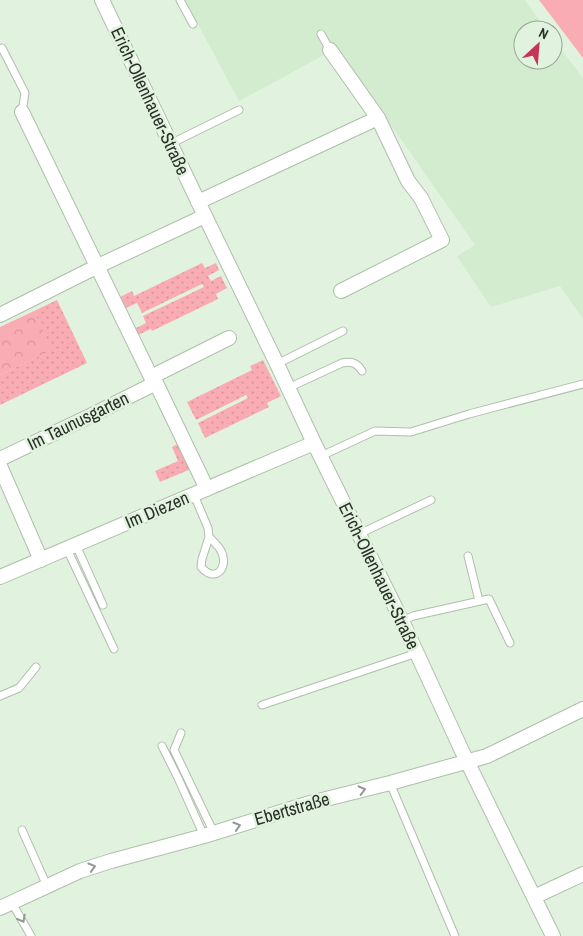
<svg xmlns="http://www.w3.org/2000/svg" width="583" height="936" font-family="'Archivo Narrow',sans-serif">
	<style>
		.built { fill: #d3ebcf }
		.grass { fill: #faacb5 }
		.park { fill: url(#park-crowns) }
		.garden { fill: url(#garden-dots) }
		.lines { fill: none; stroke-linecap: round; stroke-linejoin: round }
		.lane-casing { stroke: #aebfab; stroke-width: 9 }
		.street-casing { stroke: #aebfab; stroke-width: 16 }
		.lane { stroke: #fff; stroke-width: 7 }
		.street { stroke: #fff; stroke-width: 14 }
		.oneway { stroke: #949894 }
		.labels { text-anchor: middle; stroke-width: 5; stroke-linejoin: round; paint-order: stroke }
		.street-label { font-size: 18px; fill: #293028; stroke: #e1f3de }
	</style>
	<defs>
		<pattern id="park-crowns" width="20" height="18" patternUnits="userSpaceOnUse" patternTransform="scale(1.25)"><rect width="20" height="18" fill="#faacb5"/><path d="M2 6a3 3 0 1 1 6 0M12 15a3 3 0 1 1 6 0" fill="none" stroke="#d6949c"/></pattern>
		<pattern id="garden-dots" width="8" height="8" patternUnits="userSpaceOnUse" patternTransform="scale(1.25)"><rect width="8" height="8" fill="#faacb5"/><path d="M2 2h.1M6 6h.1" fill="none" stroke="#d6949c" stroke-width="1.8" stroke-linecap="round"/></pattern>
	</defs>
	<rect width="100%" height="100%" fill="#e1f3de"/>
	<path class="built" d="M185 0H525L546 30H523V60H553V39L583 78V319L560 286 491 307 457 256 475 245 337 48 239 101Z"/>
	<path class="grass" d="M539 0H583V58Z"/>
	<path class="park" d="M34 311 53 350 0 375V327Z"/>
	<path class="garden" d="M202 263 205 268 216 263 219 270 208 276 211 281 221 276 227 288 216 294 218 299 152 331 151 329 138 335 136 328 146 323 143 316 204 287 202 284 142 313 137 303 126 308 120 297 132 291 134 296Z
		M57 300 87 363 0 405V375L52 350 34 311Z
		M263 360 281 396 267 403 269 407 205 438 198 423 248 398 246 395 196 420 187 402 252 370 250 366Z
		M179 443 191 469 160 482 155 471 178 461 172 447Z"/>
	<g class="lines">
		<defs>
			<path id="lane" d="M180 0 193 24
				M321 34 330 50
				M2 48 25 93 22 112
				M170 144 239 110
				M277 364 343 331
				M288 388 342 363C352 361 357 363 362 371
				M321 456 375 431 411 432 469 414 583 384
				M194 495 208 528 209 537 202 559 201 567C215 583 228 569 222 553 220 547 214 542 209 537
				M359 534 431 500
				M76 545 103 605
				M67 549 114 649
				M468 556 479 601
				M402 621 413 616 489 599 510 643
				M0 696 19 688 36 667
				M262 705 417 653
				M181 733 174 750 214 833
				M162 746 178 778 204 836
				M390 783 455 936
				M22 830 47 886
				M12 903 31 936"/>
			<path id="street" d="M102 0 205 216 277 364 314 443 402 621 462 751 553 936
				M330 50 378 118 408 181 421 198 442 240 341 291
				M22 112 151 377 156 383 207 489
				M198 202 378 118
				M0 315 98 266 205 216
				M151 377 229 338
				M0 459 92 415 156 383
				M0 466 41 560
				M0 577 314 443
				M534 897 583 874
				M0 908 80 871 111 861 204 836 310 803 390 783 487 756 583 709"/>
		</defs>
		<use href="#lane" class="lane-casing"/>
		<use href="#street" class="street-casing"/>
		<use href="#lane" class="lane"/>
		<use href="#street" class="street"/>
	</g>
	<defs><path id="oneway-chevron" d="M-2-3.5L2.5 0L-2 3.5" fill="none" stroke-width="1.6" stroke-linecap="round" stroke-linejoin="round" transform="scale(1.25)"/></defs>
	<g class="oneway">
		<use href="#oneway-chevron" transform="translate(362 790) rotate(-14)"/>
		<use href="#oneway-chevron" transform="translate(237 826) rotate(-17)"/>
		<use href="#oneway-chevron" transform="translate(92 867) rotate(-17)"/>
		<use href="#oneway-chevron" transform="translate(22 919) rotate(61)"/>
	</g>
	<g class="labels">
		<g class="street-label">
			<text transform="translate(150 101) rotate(65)" y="6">Erich-Ollenhauer-Straße</text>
			<text transform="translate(78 421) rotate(-26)" y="6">Im Taunusgarten</text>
			<text transform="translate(157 510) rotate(-23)" y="6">Im Diezen</text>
			<text transform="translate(379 576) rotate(64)" y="6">Erich-Ollenhauer-Straße</text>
			<text transform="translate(292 809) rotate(-16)" y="6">Ebertstraße</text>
		</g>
	</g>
	<g transform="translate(538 45) rotate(26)"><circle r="24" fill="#e1f3de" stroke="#97a595"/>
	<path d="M0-4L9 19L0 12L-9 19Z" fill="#c53557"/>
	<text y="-8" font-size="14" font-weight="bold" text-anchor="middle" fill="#293028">N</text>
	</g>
</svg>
